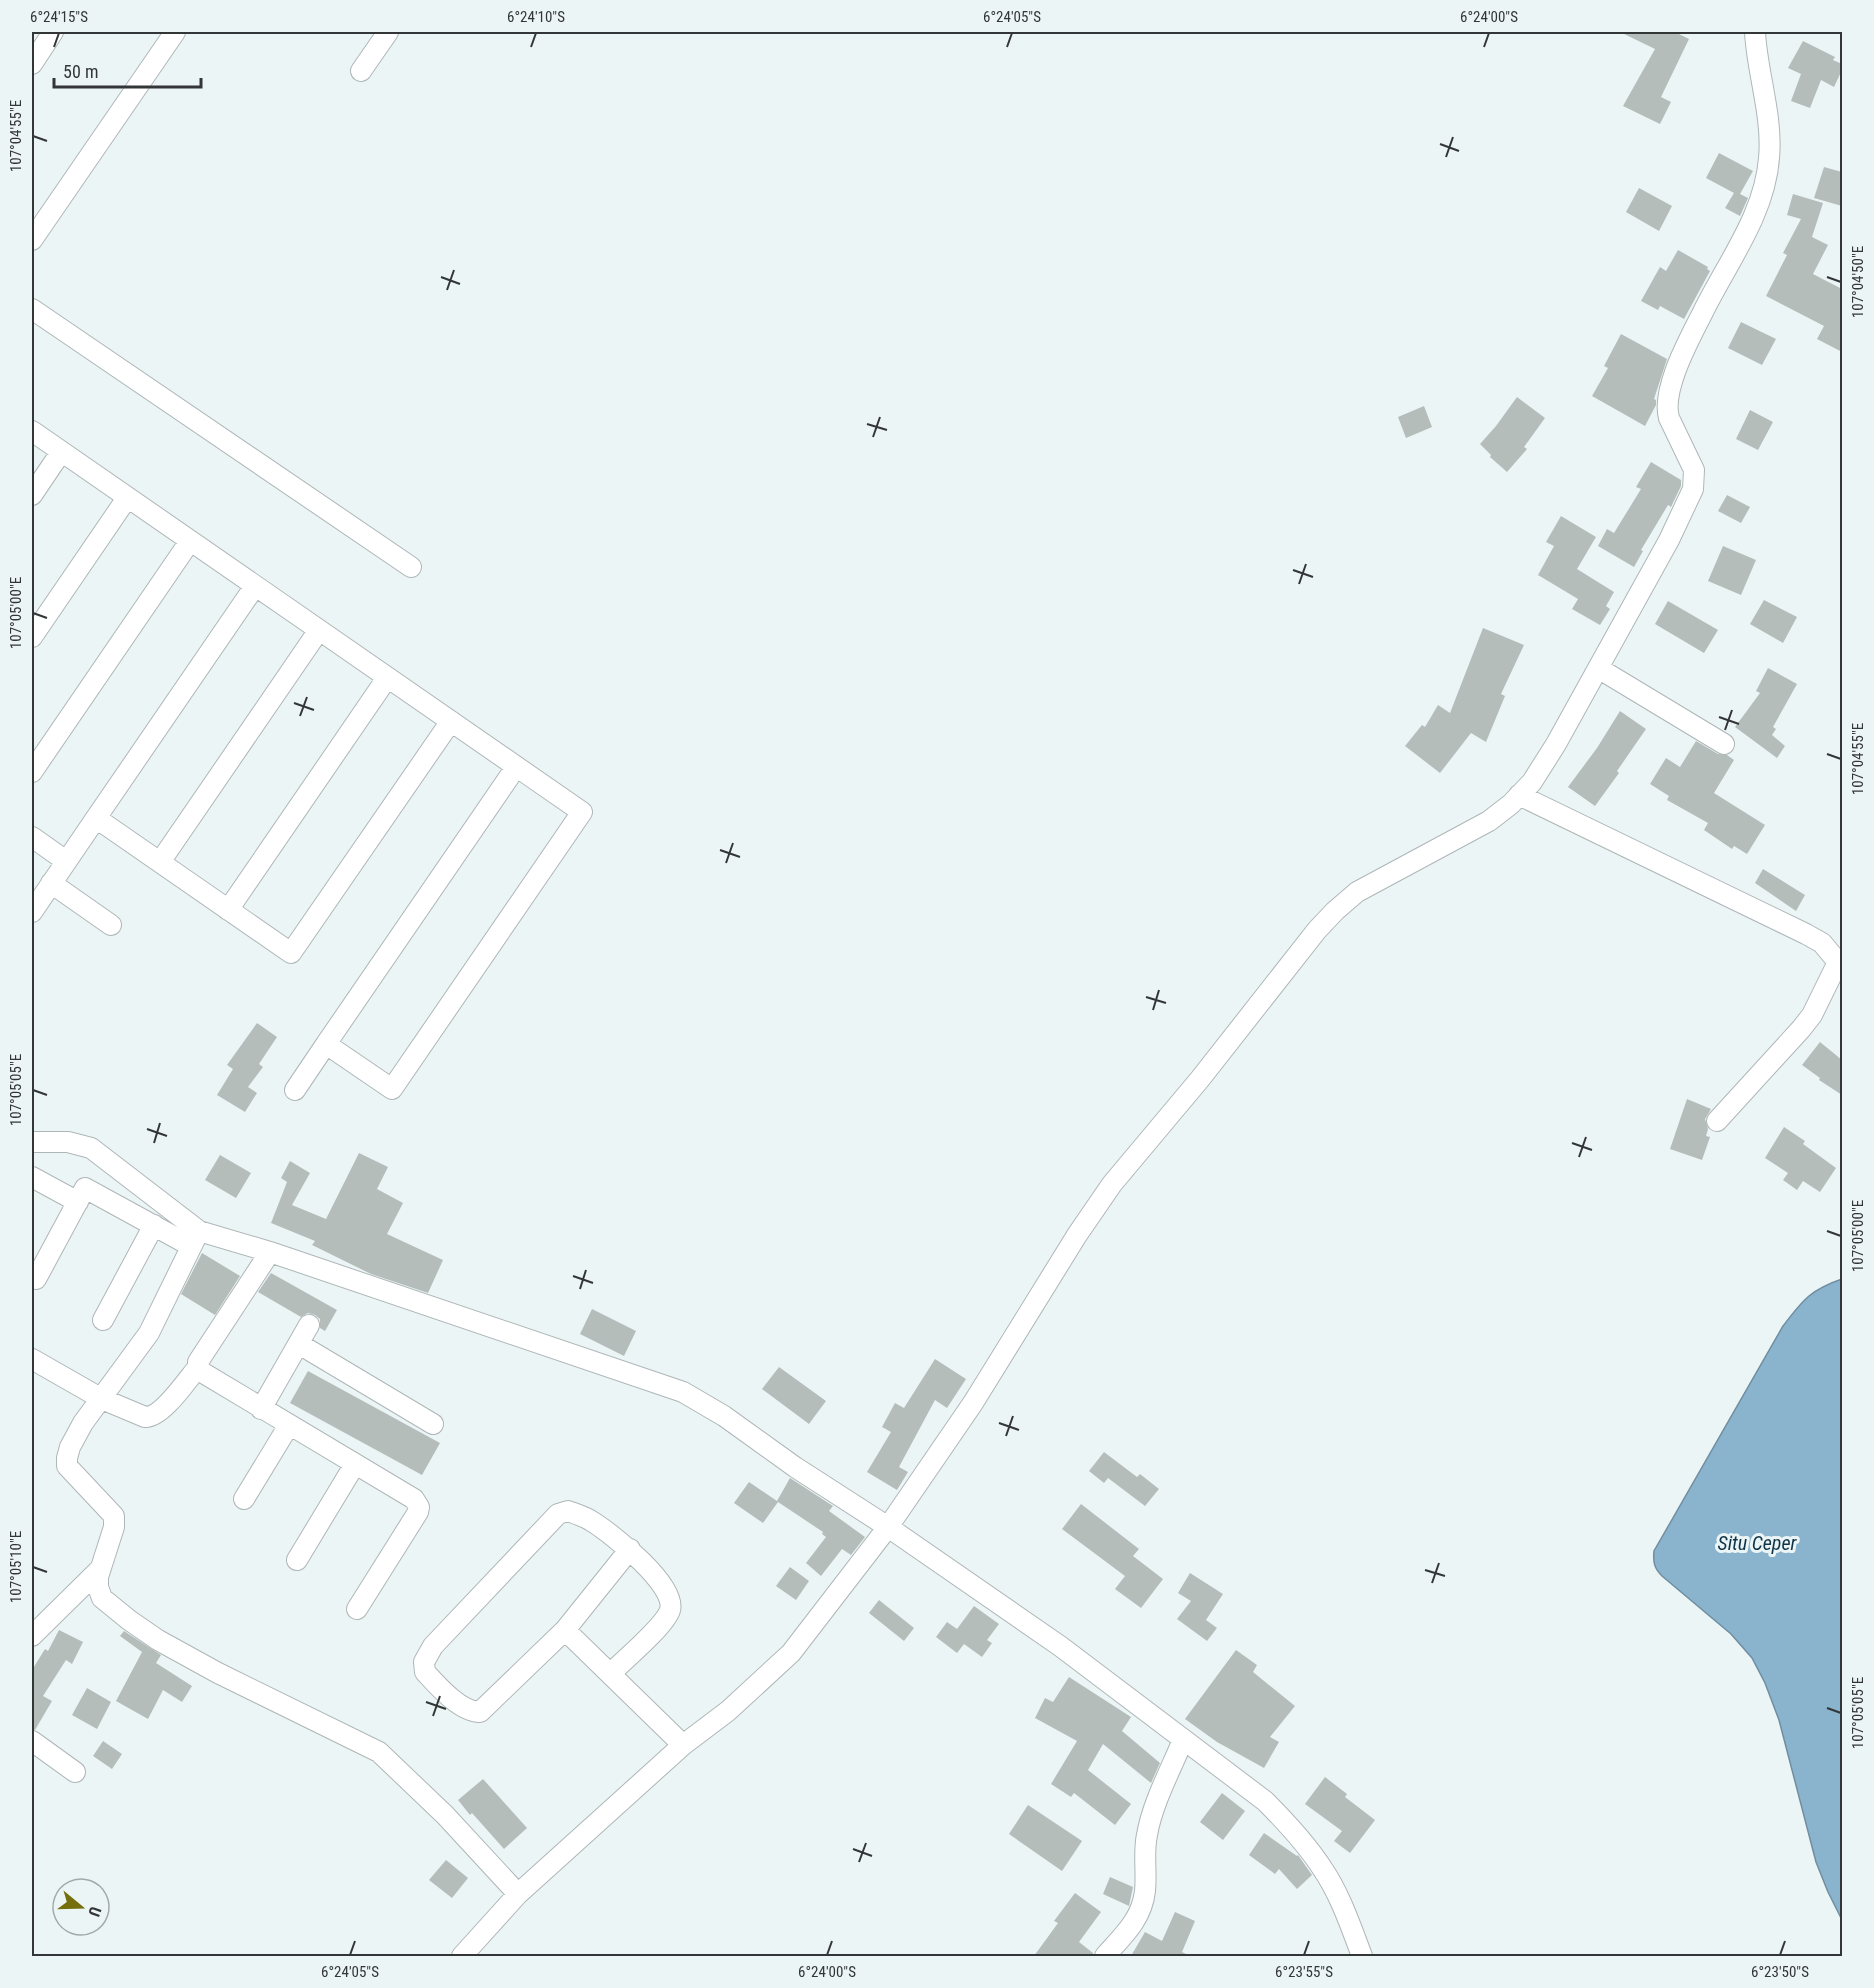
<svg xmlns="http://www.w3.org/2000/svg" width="1874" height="1988" font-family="'Roboto Condensed',sans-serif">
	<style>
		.water { fill: #8ab4ce; stroke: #708ea0; stroke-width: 1.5 }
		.building { fill: #b5bdbb }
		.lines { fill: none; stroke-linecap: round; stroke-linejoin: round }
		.minor-casing { stroke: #aeb6b7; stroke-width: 22 }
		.minor { stroke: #fff; stroke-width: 20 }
		.ticks { fill: none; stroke: #333636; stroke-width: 2 }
		.labels { text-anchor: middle; stroke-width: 6; stroke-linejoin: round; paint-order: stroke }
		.water-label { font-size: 20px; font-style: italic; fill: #103447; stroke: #ecf5f6 }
		.neatline { fill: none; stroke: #333636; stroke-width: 2 }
		.ticks-label { font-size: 15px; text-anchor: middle; fill: #333636 }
	</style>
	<rect width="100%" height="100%" fill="#ecf5f6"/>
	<path class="water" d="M1842 1279V1920L1828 1892 1816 1862 1779 1720 1765 1683 1752 1658 1731 1634 1662 1576C1654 1568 1653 1562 1654 1551L1783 1326C1803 1300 1810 1290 1842 1279Z"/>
	<path class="building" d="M1620 32H1675L1689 39 1661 97 1671 102 1660 124 1623 106 1655 49Z
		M1803 41 1835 57 1833 60 1842 64V70L1834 87 1821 80 1810 108 1791 101 1801 74 1788 68Z
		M1719 153 1753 171 1740 194 1748 198 1740 216 1725 208 1734 193 1706 178Z
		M1824 167 1842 172V206L1814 198Z
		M1639 188 1672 206 1659 231 1626 212Z
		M1793 194 1823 203 1812 237 1828 245 1813 274 1842 289V352L1817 339 1824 326 1766 296 1787 255 1783 253 1801 219 1787 215Z
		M1678 250 1708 267 1707 269 1710 271 1684 319 1660 306 1658 310 1641 301 1660 267 1666 271Z
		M1741 322 1776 339 1762 365 1728 348Z
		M1621 334 1667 359 1654 399 1656 400V405L1645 426 1592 396 1608 368 1604 366Z
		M1517 397 1545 418 1524 447 1527 449 1507 472 1490 457 1491 455 1480 444 1496 426Z
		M1424 406 1432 427 1406 438 1398 417Z
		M1750 410 1773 422 1758 450 1736 439Z
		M1651 462 1681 480V486L1671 507 1668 505 1641 550 1643 551 1634 567 1598 546 1607 529 1614 533 1641 489 1636 487Z
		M1727 495 1750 507 1741 523 1718 511Z
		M1561 516 1596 537 1577 569 1614 592 1606 606 1610 609 1600 625 1572 609 1578 599 1538 575 1554 546 1546 542Z
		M1723 546 1756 560 1741 595 1708 581Z
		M1764 600 1797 617 1783 643 1750 624Z
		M1668 601 1718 630 1704 653 1655 624Z
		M1483 628 1524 645 1501 694 1505 696 1486 742 1471 733 1440 773 1405 746 1422 725 1425 727 1438 705 1450 713Z
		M1768 668 1797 684 1773 727 1776 729 1772 735 1785 746 1777 758 1735 727 1760 693 1756 691Z
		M1620 711 1646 729 1617 771 1619 773 1595 806 1568 787 1597 748Z
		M1696 741 1718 754 1727 755 1734 760 1714 793 1765 825 1747 854 1734 846 1732 849 1704 830 1708 823 1667 800 1669 796 1650 784 1666 758 1680 767Z
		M1763 869 1805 895 1796 911 1755 883Z
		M257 1023 277 1037 259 1064 263 1067 248 1087 257 1093 245 1112 217 1095 233 1069 227 1065Z
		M1820 1042 1842 1060V1095L1819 1080 1820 1078 1802 1065Z
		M1687 1099 1711 1109 1705 1119 1708 1129 1706 1136 1710 1137 1702 1160 1670 1149Z
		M1784 1127 1805 1141 1803 1144 1836 1168 1820 1192 1803 1181 1797 1190 1783 1180 1788 1173 1765 1158Z
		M359 1153 388 1167 377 1189 403 1203 387 1234 443 1260 428 1293 371 1274 312 1245 315 1241 271 1223 287 1182 281 1178 290 1161 310 1173 292 1205 326 1219Z
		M220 1155 251 1173 236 1198 205 1180Z
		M202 1253 240 1276 215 1315 181 1294Z
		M271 1273 337 1310 325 1331 320 1328V1319L315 1315 308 1313 301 1317 258 1292Z
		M592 1309 636 1331 624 1356 580 1334Z
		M935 1359 966 1379 947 1408 935 1400 899 1467 908 1472 897 1490 867 1472 891 1432 882 1427 895 1403 904 1408Z
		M779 1367 826 1401 809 1424 762 1389Z
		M308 1371 440 1443 422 1475 290 1403Z
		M1104 1452 1137 1477 1140 1474 1159 1489 1145 1506 1108 1478 1104 1483 1089 1471Z
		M790 1478 833 1506 829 1511 865 1537 851 1555 842 1549 821 1576 806 1563 826 1537 822 1534 823 1532 778 1502 763 1523 734 1503 749 1482 777 1501Z
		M1081 1504 1139 1549 1133 1556 1163 1579 1141 1608 1115 1589 1125 1576 1062 1529Z
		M790 1567 809 1581 796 1600 776 1586Z
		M1190 1573 1223 1594 1206 1620 1217 1628 1207 1641 1177 1619 1191 1601 1178 1593Z
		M879 1600 914 1628 904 1641 869 1613Z
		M974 1606 999 1624 987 1640 992 1643 982 1657 964 1644 957 1653 936 1637 947 1622 957 1629Z
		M59 1630 83 1642 72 1664 66 1660 43 1696 52 1701 35 1730 32 1729V1670L45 1649 48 1651Z
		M124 1631 161 1655 156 1663 192 1686 182 1702 163 1690 148 1719 116 1701 142 1652 120 1636Z
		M1236 1650 1257 1665 1253 1672 1295 1706 1270 1737 1279 1742 1264 1768 1217 1742 1185 1719Z
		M1069 1677 1131 1717 1122 1731 1160 1763 1151 1783 1103 1744 1088 1770 1131 1804 1115 1825 1074 1793 1071 1797 1051 1784 1077 1741 1035 1718 1045 1698 1053 1702Z
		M87 1688 111 1702 97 1729 72 1715Z
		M103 1741 122 1754 112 1769 93 1756Z
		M1325 1777 1347 1794 1345 1797 1375 1820 1350 1853 1334 1841 1342 1831 1305 1804Z
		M483 1779 527 1828 504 1849 472 1813 470 1815 458 1800Z
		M1222 1793 1245 1811 1223 1840 1200 1822Z
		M1028 1805 1082 1841 1062 1871 1009 1834Z
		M1264 1833 1297 1856 1298 1855 1312 1875 1297 1889 1279 1869 1275 1874 1249 1855Z
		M446 1860 468 1878 452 1898 429 1880Z
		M1110 1877 1133 1887 1129 1906 1103 1894Z
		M1075 1893 1101 1912 1079 1942 1093 1953V1956H1034L1058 1923 1054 1921Z
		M1175 1912 1195 1921 1182 1952 1190 1956H1131L1145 1932 1162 1941Z"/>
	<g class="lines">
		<defs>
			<path id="minor" d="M32 64 53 32
				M361 71 388 32
				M32 240 175 32
				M32 309 411 567
				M32 431C215 558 399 685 582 812L392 1089 326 1044 516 767
				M32 495 61 452
				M255 586 96 818 291 953 451 721
				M32 637 127 498
				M1598 668 1724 744
				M32 772 190 541
				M1519 795 1806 934 1822 943 1842 967
				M32 837 66 861
				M160 862 319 630
				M51 883 111 925
				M228 910 387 678
				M32 912 96 818
				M295 1090 326 1044
				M1717 1121 1801 1029 1812 1015 1838 962
				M32 1142H68L91 1148 199 1231 270 1252 683 1392 724 1416 795 1467 888 1527 1060 1646 1265 1801C1286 1822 1306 1843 1322 1868 1340 1894 1351 1927 1362 1956
				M32 1177 78 1202
				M199 1231 149 1333 83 1423 70 1447 67 1458V1466L114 1516V1527L98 1577V1587L102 1598 129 1620 158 1640 218 1673 379 1752 445 1815 518 1894
				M270 1252 198 1362 200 1371 414 1499 419 1507 418 1512 357 1609
				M32 1277 36 1279 85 1188 191 1246
				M103 1320 154 1225
				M299 1344 433 1424
				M32 1359 102 1399 145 1417C162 1418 187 1380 198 1367
				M261 1409 309 1325
				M244 1499 289 1425
				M297 1560 355 1464
				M565 1630 683 1745
				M32 1636 101 1568
				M610 1674C624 1660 665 1626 670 1610 677 1585 612 1534 593 1522 586 1517 576 1514 568 1511L558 1514 433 1646 424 1662 425 1672C437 1685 460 1712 480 1712L565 1630 630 1549
				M32 1741 75 1772
				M462 1956 518 1894 683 1745 728 1711 791 1653 888 1527 973 1403 1077 1235 1112 1184 1200 1079 1317 930 1335 911 1357 892 1489 821 1511 804 1532 782 1556 744 1669 540 1693 489 1694 470 1669 418C1661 389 1690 338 1703 312 1727 263 1765 214 1769 158 1773 116 1757 73 1755 32
				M1105 1956C1123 1936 1142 1919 1145 1891 1147 1872 1143 1853 1147 1835 1152 1804 1171 1769 1183 1740"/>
		</defs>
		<use href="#minor" class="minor-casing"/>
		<use href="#minor" class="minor"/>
	</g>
	<path class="ticks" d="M54 47 59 33M531 47 536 33M1007 47 1012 33M1484 47 1489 33M33 136 47 141M1440 144 1459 151M1446 157 1453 137M441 277 460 284M1827 277 1841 282M447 290 454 270M867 424 887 430M873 437 880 417M1293 570 1313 577M1299 584 1306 564M33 613 47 618M294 703 314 710M300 716 307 697M1719 717 1739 724M1725 730 1732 710M1827 754 1841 759M720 850 740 857M726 863 733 843M1146 997 1166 1003M1153 1010 1159 990M33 1090 47 1095M147 1129 167 1136M154 1143 160 1123M1572 1143 1592 1150M1579 1157 1586 1137M1827 1231 1841 1236M573 1276 593 1283M580 1289 586 1270M999 1423 1019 1430M1006 1436 1013 1416M33 1567 47 1572M1425 1570 1445 1576M1432 1583 1439 1563M426 1702 446 1709M1827 1708 1841 1713M433 1716 440 1696M853 1849 872 1856M859 1862 866 1843M350 1955 355 1941M827 1955 832 1941M1304 1955 1309 1941M1780 1955 1785 1941"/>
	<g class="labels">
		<g class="water-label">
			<text x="1757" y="1550">Situ Ceper</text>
		</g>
	</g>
	<rect width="1874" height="1988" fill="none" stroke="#ecf5f6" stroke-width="66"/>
	<g transform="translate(81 1907) rotate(109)"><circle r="28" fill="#ecf5f6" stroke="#a2a9a9" stroke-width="1.5"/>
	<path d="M0-4.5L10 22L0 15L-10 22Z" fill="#746e0d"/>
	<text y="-9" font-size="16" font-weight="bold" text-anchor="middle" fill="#333636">U</text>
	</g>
	<path d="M54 78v9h147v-9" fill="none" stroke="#333636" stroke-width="3"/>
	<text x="63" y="78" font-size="18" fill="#333636" stroke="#ecf5f6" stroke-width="4.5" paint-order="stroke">50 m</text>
	<rect x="33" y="33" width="1808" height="1922" class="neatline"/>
	<g class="ticks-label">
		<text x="59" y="22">6°24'15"S</text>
		<text x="536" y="22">6°24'10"S</text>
		<text x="1012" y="22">6°24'05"S</text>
		<text x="1489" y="22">6°24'00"S</text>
		<text transform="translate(16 136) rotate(-90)" y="5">107°04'55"E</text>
		<text transform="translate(1858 282) rotate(-90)" y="5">107°04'50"E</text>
		<text transform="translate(16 613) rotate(-90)" y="5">107°05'00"E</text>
		<text transform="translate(1858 759) rotate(-90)" y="5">107°04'55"E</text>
		<text transform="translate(16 1090) rotate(-90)" y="5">107°05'05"E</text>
		<text transform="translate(1858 1236) rotate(-90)" y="5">107°05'00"E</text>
		<text transform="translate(16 1567) rotate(-90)" y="5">107°05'10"E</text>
		<text transform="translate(1858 1713) rotate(-90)" y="5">107°05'05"E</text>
		<text x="350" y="1977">6°24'05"S</text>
		<text x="827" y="1977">6°24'00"S</text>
		<text x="1304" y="1977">6°23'55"S</text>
		<text x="1780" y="1977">6°23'50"S</text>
	</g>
</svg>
